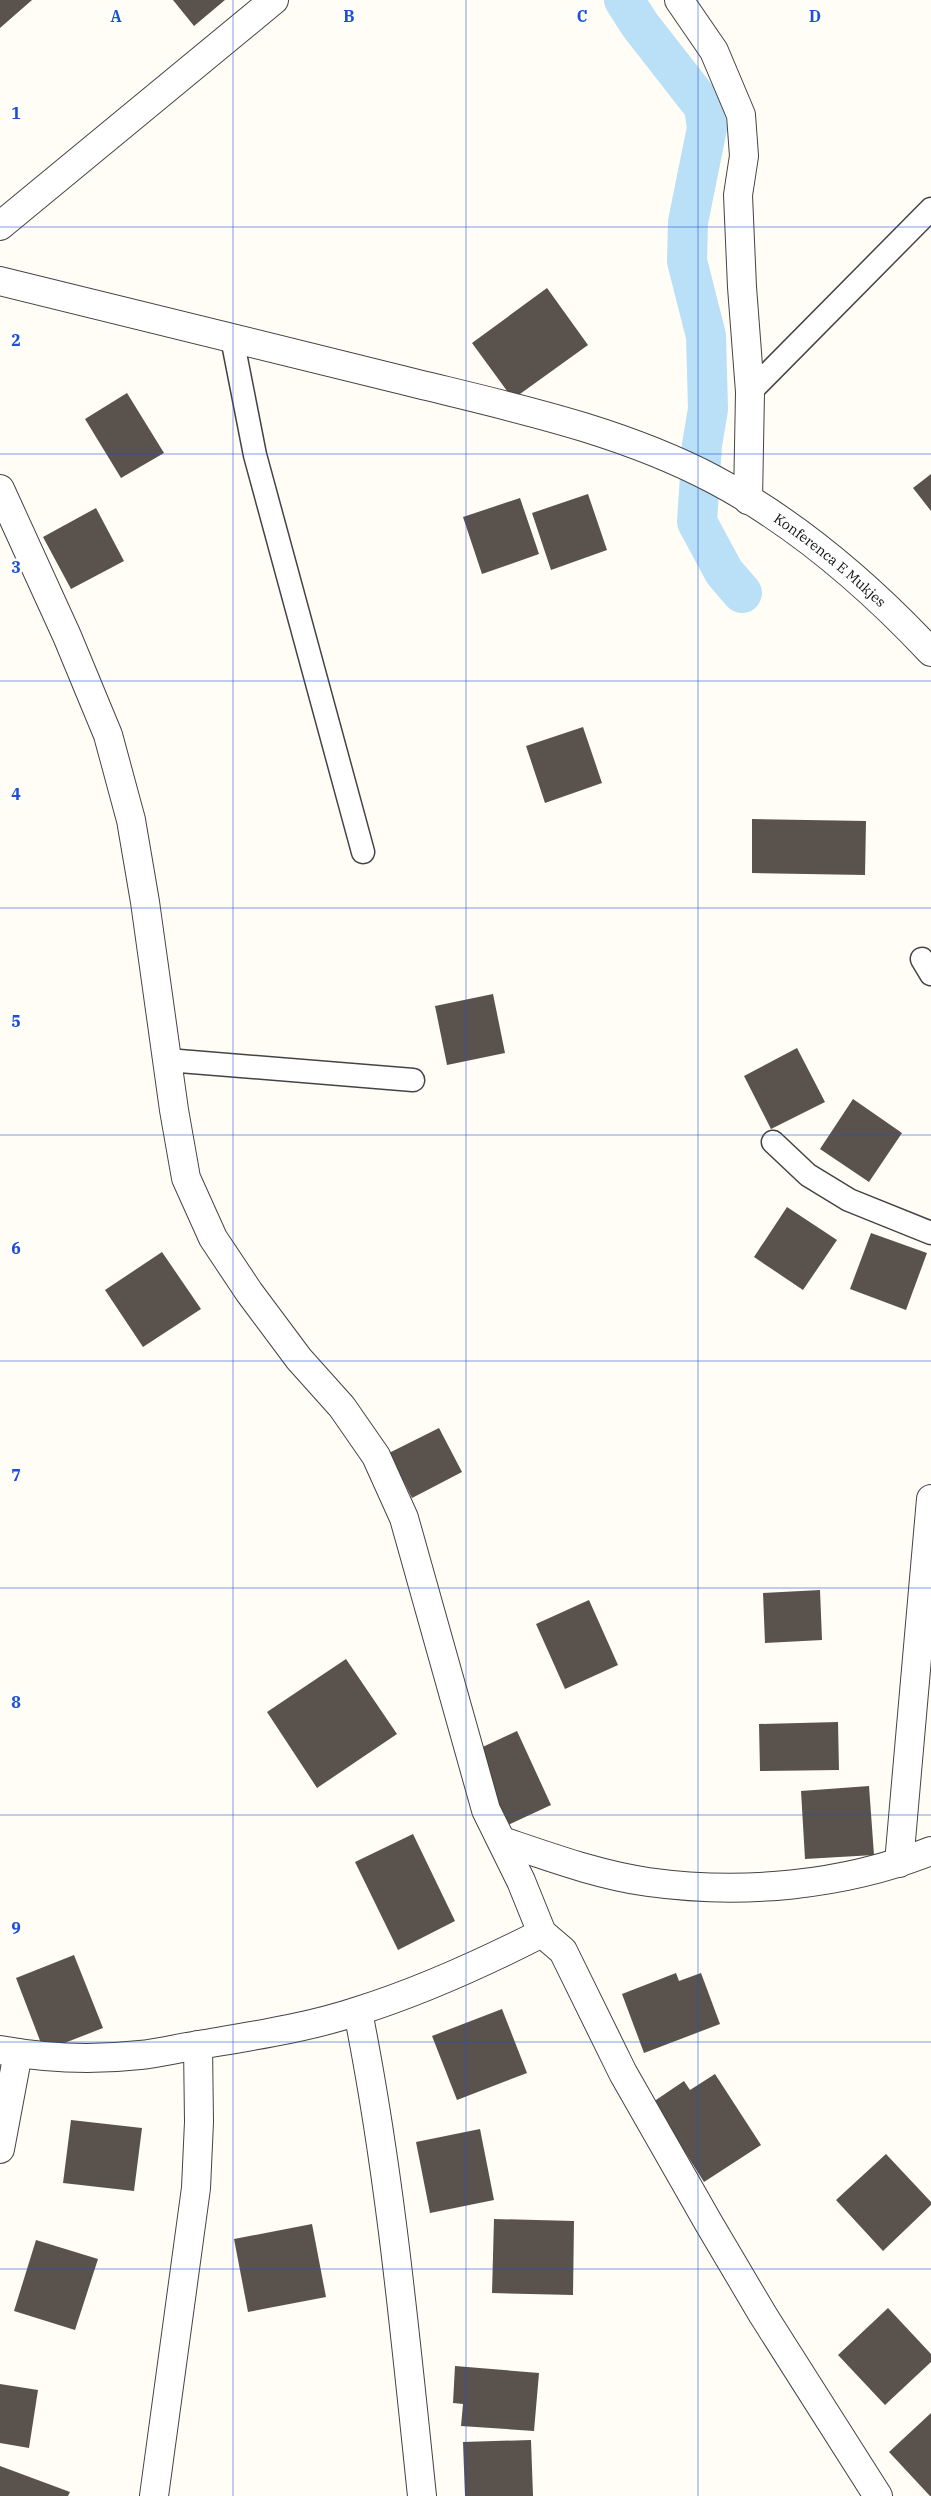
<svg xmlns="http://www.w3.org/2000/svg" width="931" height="2496" font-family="'IBM Plex Serif',serif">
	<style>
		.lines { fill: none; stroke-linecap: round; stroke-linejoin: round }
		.canal { stroke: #b9e0f7; stroke-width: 40 }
		.building { fill: #5a524d }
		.lane-casing { stroke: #444; stroke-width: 25 }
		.street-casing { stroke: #444; stroke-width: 30 }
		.lane { stroke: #fff; stroke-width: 22 }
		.street { stroke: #fff; stroke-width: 28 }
		.grid { fill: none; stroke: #1d4ed8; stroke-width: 1; stroke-opacity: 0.55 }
		.labels { text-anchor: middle; stroke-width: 5; stroke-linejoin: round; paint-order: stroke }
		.street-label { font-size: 14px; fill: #111; stroke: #fff }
		.grid-label { font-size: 16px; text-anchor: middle; font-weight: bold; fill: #1d4ed8; stroke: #fff; stroke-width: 5; stroke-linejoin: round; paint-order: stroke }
	</style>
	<rect width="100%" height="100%" fill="#fffdf5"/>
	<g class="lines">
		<path class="canal" d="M624 0 640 25 704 107 707 128 688 222 687 261 706 336 708 409 702 445 697 522 724 572 742 593"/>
	</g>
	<path class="building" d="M0 0H32L0 28Z
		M173 0H225L194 26Z
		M547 288 588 345 513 399 472 343Z
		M127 393 164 453 121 478 85 419Z
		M931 474V511L913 488Z
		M588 494 607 550 551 570 532 513Z
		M520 498 539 554 482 574 463 517Z
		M96 508 124 561 71 589 43 537Z
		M583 727 602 783 545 803 526 746Z
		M752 819 866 821 865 875 752 873Z
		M493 994 505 1053 447 1065 435 1006Z
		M797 1048 825 1102 771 1129 744 1076Z
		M853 1099 902 1133 869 1182 820 1149Z
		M787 1207 837 1240 803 1290 754 1257Z
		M871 1233 927 1253 906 1310 850 1289Z
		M162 1252 201 1309 143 1347 105 1290Z
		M439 1428 462 1472 412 1498 389 1453Z
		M820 1590 822 1640 765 1643 763 1593Z
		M589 1600 618 1665 565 1689 536 1624Z
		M346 1659 397 1734 317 1788 267 1712Z
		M838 1722 839 1770 760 1771 759 1724Z
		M517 1731 551 1805 508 1825 474 1751Z
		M869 1786 874 1855 805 1859 801 1791Z
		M413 1834 455 1921 398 1950 355 1862Z
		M74 1955 103 2028 44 2051 16 1978Z
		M676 1973 679 1981 701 1973 720 2024 644 2053 622 1994Z
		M502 2009 527 2073 457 2100 432 2036Z
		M715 2074 761 2145 704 2182 653 2102 684 2081 690 2090Z
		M71 2120 142 2128 134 2191 63 2183Z
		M480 2129 494 2200 430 2213 416 2142Z
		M886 2154 931 2202V2205L883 2251 836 2200Z
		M494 2219 574 2221 573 2295 492 2293Z
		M312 2224 326 2297 248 2312 234 2239Z
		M36 2240 98 2259 75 2330 14 2311Z
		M888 2308 931 2354V2362L885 2405 838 2355Z
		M455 2366 539 2373 534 2431 461 2426 463 2404 453 2403Z
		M0 2384 38 2390 29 2448 0 2443Z
		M931 2413V2496H930L889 2452Z
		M531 2440 533 2496H465L463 2442Z
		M0 2466 70 2492 68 2496H0Z"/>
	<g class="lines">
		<defs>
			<path id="lane" d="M232 338 255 455 363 852
				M750 392 931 209
				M922 959 931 974
				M167 1060 413 1080
				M773 1142 808 1175 849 1200 931 1233"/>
			<g id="street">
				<path d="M679 0 714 51 741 115 744 156 738 195 742 287 750 392 748 500"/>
				<path d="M0 226 274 0"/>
				<path id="s1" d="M0 281C133 314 266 347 398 379 506 406 617 428 715 480 796 523 869 586 931 652"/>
				<path d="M0 489 67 636 108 735 131 820 145 902 174 1110 186 1178 213 1238 249 1292 299 1359 342 1407 376 1456 404 1518 486 1810 521 1881 542 1933 563 1951 623 2073 708 2222 763 2315 878 2496"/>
				<path d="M502 1841C550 1857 598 1875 648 1882 742 1895 843 1886 931 1851"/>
				<path d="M899 1863 931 1499"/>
				<path d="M358 2012C390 2172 405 2334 422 2496"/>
				<path d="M0 2050C44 2058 95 2060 140 2055 159 2053 179 2048 199 2045 252 2036 307 2028 358 2011 422 1991 483 1963 542 1933"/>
				<path d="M0 2149 18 2053"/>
				<path d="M154 2496 196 2188 199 2122 198 2045"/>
			</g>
		</defs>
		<use href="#lane" class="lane-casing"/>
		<use href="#street" class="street-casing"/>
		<use href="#lane" class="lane"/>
		<use href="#street" class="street"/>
	</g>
	<path class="grid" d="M233 0V2496M466 0V2496M698 0V2496M0 227H931M0 454H931M0 681H931M0 908H931M0 1135H931M0 1361H931M0 1588H931M0 1815H931M0 2042H931M0 2269H931"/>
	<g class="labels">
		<g class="street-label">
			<text dy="5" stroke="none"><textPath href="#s1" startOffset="884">Konferenca E Mukjes</textPath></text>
		</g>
	</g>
	<g class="grid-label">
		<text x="116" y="22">A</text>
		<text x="349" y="22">B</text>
		<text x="582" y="22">C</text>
		<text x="815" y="22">D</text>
		<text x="16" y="119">1</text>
		<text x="16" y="346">2</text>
		<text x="16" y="573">3</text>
		<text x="16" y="800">4</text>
		<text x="16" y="1027">5</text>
		<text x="16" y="1254">6</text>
		<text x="16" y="1481">7</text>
		<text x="16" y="1708">8</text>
		<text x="16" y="1934">9</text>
	</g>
</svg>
